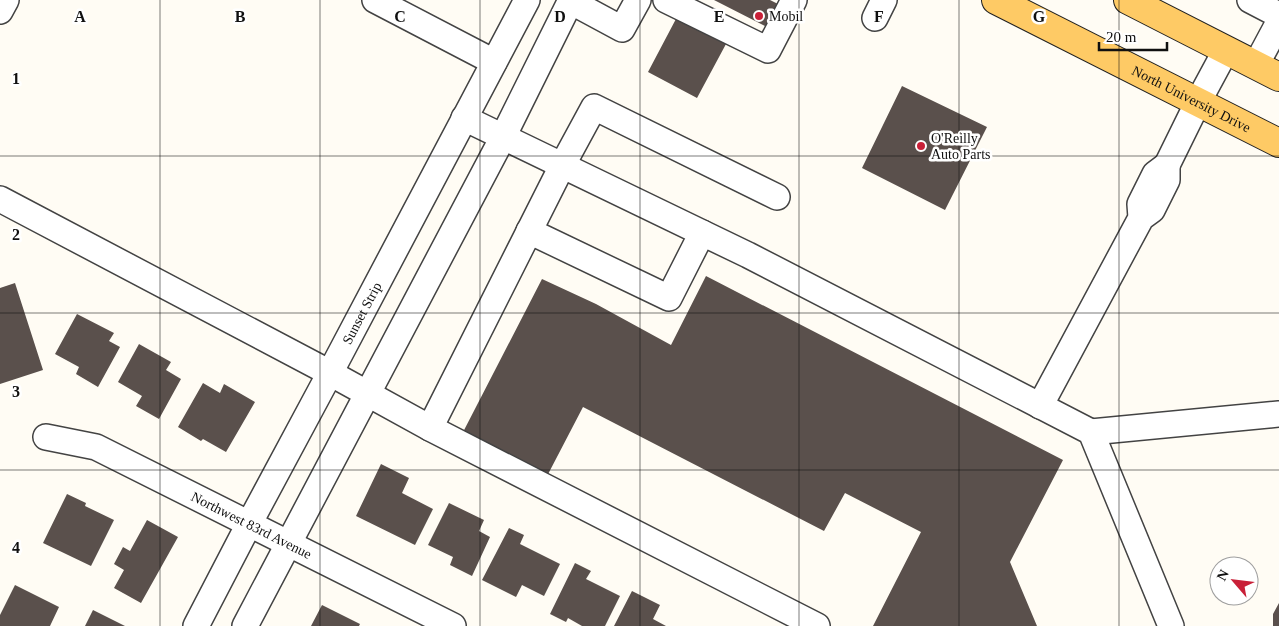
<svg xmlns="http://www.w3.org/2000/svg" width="1279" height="626" font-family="'Times New Roman',serif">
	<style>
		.building { fill: #5a504c }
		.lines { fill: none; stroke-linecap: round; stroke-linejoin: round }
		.minor-casing { stroke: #434343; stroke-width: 28 }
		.major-casing { stroke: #212121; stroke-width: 30 }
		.minor { stroke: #fff; stroke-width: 25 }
		.major { stroke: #feca65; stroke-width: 28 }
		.grid { fill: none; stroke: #101010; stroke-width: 1; stroke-opacity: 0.55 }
		.poi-dot { fill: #c92038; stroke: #fff; stroke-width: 2 }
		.labels { text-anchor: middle; stroke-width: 5; stroke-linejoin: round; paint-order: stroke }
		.poi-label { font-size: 14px; fill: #101010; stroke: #fff; text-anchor: start }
		.street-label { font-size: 14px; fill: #101010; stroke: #fff }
		.grid-label { font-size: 16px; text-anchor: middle; font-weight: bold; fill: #101010; stroke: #fff; stroke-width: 5; stroke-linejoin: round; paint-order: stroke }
	</style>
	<rect width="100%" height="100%" fill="#fffcf4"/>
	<path class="building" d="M714 0H770L778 4 767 27Z
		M677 17 726 44 697 98 648 72Z
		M902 86 987 127 945 210 862 168Z
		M706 276 1063 460 1010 562 1037 626H873L921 532 845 493 824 531 583 407 545 480 461 436 542 279 596 304 671 345Z
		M15 283 43 370 0 384V288Z
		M77 314 114 333 109 341 120 347 98 387 76 374 79 367 55 354Z
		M139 344 171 362 166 370 181 379 159 419 136 406 142 396 118 382Z
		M203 383 220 393 224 384 255 402 226 452 203 439 201 441 178 427Z
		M381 464 409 478 402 493 433 509 415 545 356 516Z
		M67 494 86 503 85 506 114 520 91 566 43 543Z
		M449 503 484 520 479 531 490 537 472 576 450 565 453 557 428 545Z
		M147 520 178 537 141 603 114 588 124 570 114 564 123 547 130 551Z
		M509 528 524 535 520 544 560 564 544 596 522 585 516 597 482 580Z
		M575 563 591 571 586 579 620 596 605 626H582L568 618 566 622 550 614Z
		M15 585 59 607 50 626H0V615Z
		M632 591 660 605 653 619 666 626H614Z
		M1279 603V626H1273V614Z
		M322 605 360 624 359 626H311Z
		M93 610 125 626H85Z"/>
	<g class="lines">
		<defs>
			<g id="minor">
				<path d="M375 0 494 62"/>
				<path d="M666 0 768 50 794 0"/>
				<path d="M1250 0 1279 15"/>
				<path d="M570 1 622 29 638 0"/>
				<path d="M0 11 6 0"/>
				<path d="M875 18 884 0"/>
				<path d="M1256 65 1279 22"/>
				<path d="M464 118 748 255 1091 432 1171 626"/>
				<path d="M1167 165 1198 102 1226 50"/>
				<path d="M0 199 330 373 430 428 562 166 594 107 777 197"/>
				<path d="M529 231 669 298 702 233"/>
				<path d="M1040 406 1141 218 1152 210 1167 180V165L1155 174 1140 204 1141 218"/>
				<path d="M430 428 817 626"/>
				<path d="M1091 432 1279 414"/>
				<path id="s1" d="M46 437 96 447 453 626"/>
				<path id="s2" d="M196 626 249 524 330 373 527 0"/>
				<path d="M245 626 503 137 571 0"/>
			</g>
			<g id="major">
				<path id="s3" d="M996 0 1279 143"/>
				<path d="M1128 0 1279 77"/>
			</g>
		</defs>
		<use href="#minor" class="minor-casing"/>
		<use href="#major" class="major-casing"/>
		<use href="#minor" class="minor"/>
		<use href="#major" class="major"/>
	</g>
	<path class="grid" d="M160 0V626M320 0V626M480 0V626M640 0V626M799 0V626M959 0V626M1119 0V626M0 156H1279M0 313H1279M0 470H1279"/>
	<g class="poi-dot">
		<circle cx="759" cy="16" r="5"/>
		<circle cx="921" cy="146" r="5"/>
	</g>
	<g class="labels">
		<g class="poi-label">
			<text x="769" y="21">Mobil</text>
			<text x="931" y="143">O'Reilly<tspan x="931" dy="16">Auto Parts</tspan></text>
		</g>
		<g class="street-label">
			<text dy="5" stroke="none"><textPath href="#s3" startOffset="219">North University Drive</textPath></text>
			<text dy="5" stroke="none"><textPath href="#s2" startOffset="354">Sunset Strip</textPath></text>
			<text dy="5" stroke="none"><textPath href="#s1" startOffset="225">Northwest 83rd Avenue</textPath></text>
		</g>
	</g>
	<g class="grid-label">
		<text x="80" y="22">A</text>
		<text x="240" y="22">B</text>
		<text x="400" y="22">C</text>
		<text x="560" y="22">D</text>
		<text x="719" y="22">E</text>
		<text x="879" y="22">F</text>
		<text x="1039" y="22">G</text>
		<text x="16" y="84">1</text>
		<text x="16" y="240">2</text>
		<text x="16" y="397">3</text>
		<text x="16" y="553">4</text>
	</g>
	<g transform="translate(1234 581) rotate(298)"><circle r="24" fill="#ffffff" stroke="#9f9f9f"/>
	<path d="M0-4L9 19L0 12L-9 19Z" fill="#c92038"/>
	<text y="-8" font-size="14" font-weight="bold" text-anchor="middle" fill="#101010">N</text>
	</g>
	<path d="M1099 42v8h68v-8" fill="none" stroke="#101010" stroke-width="2.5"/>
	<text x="1106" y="42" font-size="15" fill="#101010" stroke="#ffffff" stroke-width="4" paint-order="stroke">20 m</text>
</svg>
